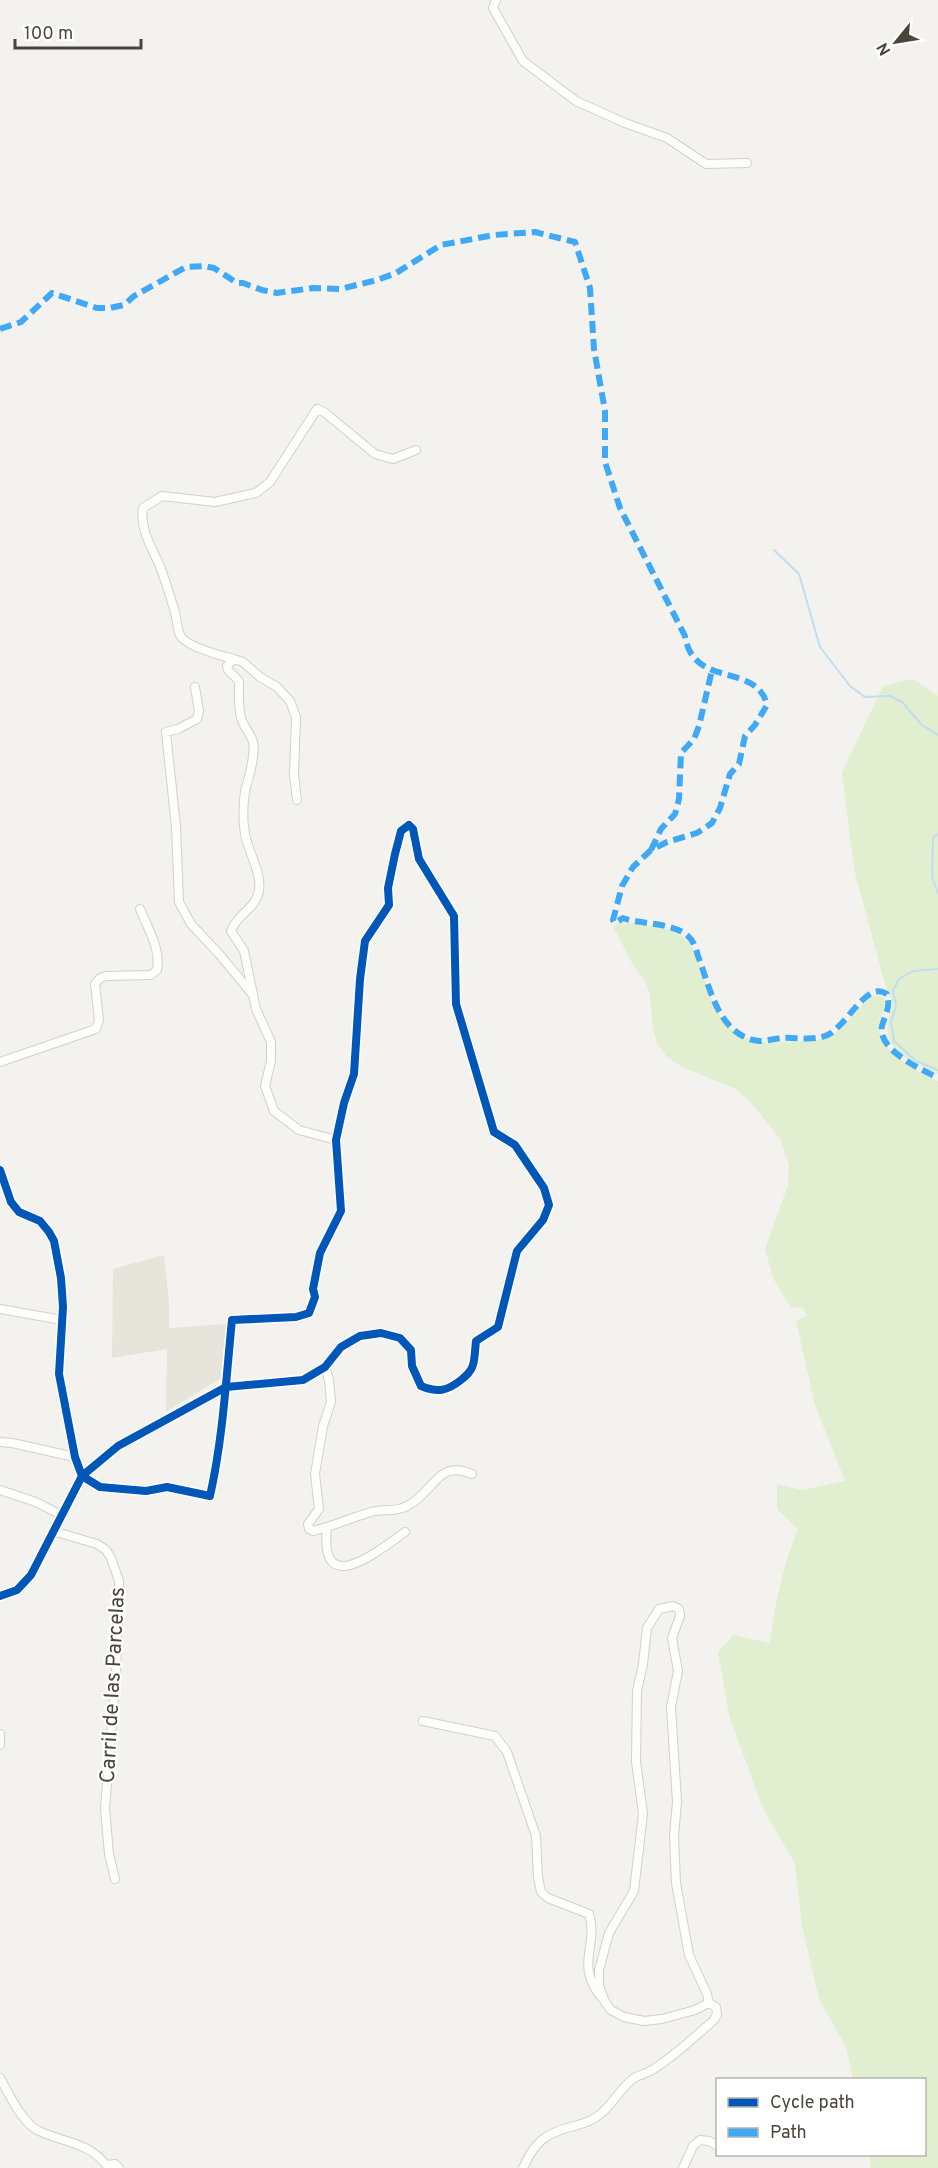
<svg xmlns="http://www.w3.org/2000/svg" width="938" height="2168" font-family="Overpass,sans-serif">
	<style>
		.residential { fill: #e7e4dc }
		.green { fill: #e1eecf }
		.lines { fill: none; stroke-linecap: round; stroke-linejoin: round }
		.stream { stroke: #c0ddf1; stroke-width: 2 }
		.minor-casing { stroke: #d2d0cb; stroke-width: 10 }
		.minor { stroke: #fdfdfc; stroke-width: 8 }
		.quiet { stroke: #3fa9f5; stroke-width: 6; stroke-dasharray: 12 6; stroke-linecap: butt }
		.cycleway-casing { stroke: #fff; stroke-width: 11 }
		.cycleway { stroke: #0057b8; stroke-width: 8 }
		.labels { text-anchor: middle; stroke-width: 4.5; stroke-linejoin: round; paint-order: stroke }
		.street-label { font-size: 21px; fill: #4b4439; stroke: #fff }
	</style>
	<rect width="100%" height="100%" fill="#f4f2ee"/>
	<path class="residential" d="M164 1255 169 1301V1328L226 1324 221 1378 166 1412 167 1349 112 1358 113 1269Z"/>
	<path class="green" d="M913 679 938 696V1074C901 1056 876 1049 893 1003L886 988 854 869 842 773 883 686Z
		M622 922C641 925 669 926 684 938 691 943 693 950 697 957 711 989 709 1020 745 1037 758 1043 770 1044 785 1042 801 1040 815 1043 830 1036 848 1027 857 1006 874 995L884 997C887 1009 878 1018 879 1029 881 1053 918 1072 938 1081V2168H871L869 2155 924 2154V2080L853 2079 846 2047 819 1999 802 1926 795 1864 762 1806 729 1715 718 1652 733 1635 770 1643C775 1604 783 1565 798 1529L777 1509V1484L802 1490 845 1481 815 1405 796 1321 807 1316 802 1307 791 1308 773 1278 765 1249 788 1185 789 1165 781 1140 753 1105 736 1089 682 1067 667 1057 658 1045 653 1029 650 994 646 983 632 963 613 926Z"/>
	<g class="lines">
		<path class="stream" d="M774 550 799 574 820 647 850 686 865 697 890 696 902 702 922 725 938 735
			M938 834 933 838 932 877 938 893
			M938 969 913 971 899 979 893 991 896 1006 891 1022 894 1041 916 1061 938 1070"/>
		<defs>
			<path id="minor" d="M496 0 493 8 523 61 576 101 625 123 667 138 706 164 747 163
				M234 659C222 656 186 647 180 635 177 629 177 619 175 613 171 598 166 583 161 569 153 549 139 529 143 508L162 496 215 502 256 493 270 482 317 409 324 412 375 454 393 459 416 450
				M195 687 199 711 197 719 178 729 166 732 176 827 179 902 191 924 220 955 253 995
				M297 800 294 775 296 717 290 701 277 687 260 677 243 662 234 659 227 666 228 670 239 681C239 693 238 706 241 718 243 726 251 734 253 742 256 756 248 779 245 792 243 804 243 822 245 834 248 852 262 872 259 891 255 910 237 914 231 931L244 951 256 1009 271 1042V1061L265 1086 274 1111 299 1130 336 1140
				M0 1062 96 1029 99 1020 95 984 100 978 106 976 151 975 157 970C161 949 148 929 140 909
				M0 1170 11 1202 19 1212 40 1221 49 1232 54 1241 61 1278 63 1307 59 1374 75 1457 82 1476 100 1487 146 1491 167 1487 210 1496C223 1438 226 1379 232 1320L296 1317 309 1313 315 1297 313 1289 320 1253 341 1211 336 1140 344 1103 354 1074 360 979 365 941 389 905 388 888 395 854 401 831 409 825 413 829 419 859 454 916 456 1004 494 1132 515 1145 544 1188 549 1205 543 1220 517 1251 498 1327 476 1341C475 1349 475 1358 473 1365 471 1372 466 1376 461 1380 447 1391 438 1393 421 1386L412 1366 411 1350 400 1338 381 1333 360 1336 341 1347 325 1367 303 1380 226 1387 118 1446 82 1476 31 1575 17 1590 0 1596
				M0 1309 62 1320
				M325 1367 329 1380 331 1402 323 1426 315 1474 319 1509 308 1524 309 1529 313 1531C333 1526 351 1518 371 1512 382 1509 397 1512 407 1506 435 1492 437 1459 472 1474
				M0 1442 12 1443 75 1457
				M0 1490 36 1502 61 1515
				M327 1528C319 1600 378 1551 405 1532
				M53 1531 97 1544 106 1550 111 1558 119 1581 116 1675 105 1808 109 1854 115 1879
				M423 1721 495 1736 507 1752 536 1836 538 1877 541 1892 548 1898 589 1914C599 1945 574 1965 602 1998
				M0 1734V1745
				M0 2078C9 2094 22 2123 39 2131 67 2144 88 2141 109 2168
				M108 2165 115 2164 119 2168
				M523 2168C535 2141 546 2133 574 2126 582 2124 593 2120 599 2115 613 2105 620 2088 634 2078 641 2074 649 2073 655 2068 676 2055 694 2037 713 2021L717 2015 716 2007 709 2003 707 1994 689 1955 676 1883 674 1836 677 1802 671 1707 678 1671 672 1638 680 1616 679 1609 673 1606 659 1609 647 1628 643 1664 637 1691 636 1761 643 1814 634 1891 609 1933 599 1970V1986L605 2002 611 2010 624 2017 644 2021 662 2019 695 2010 709 2003
				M683 2168 693 2146 700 2140 709 2141 718 2146"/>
		</defs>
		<use href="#minor" class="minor-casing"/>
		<use href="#minor" class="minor"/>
		<path class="quiet" d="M0 329 21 322 52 293 97 308H110L124 305 134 296 186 267 204 266 214 268 237 283H243L262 290 277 293 313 288 340 289 377 280 396 273 441 245 494 235 535 232 575 242 590 288 594 349 605 411V462L620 508 685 636C693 689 757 662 767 705L755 725 745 736 739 764 730 774 720 808 712 823 697 833 667 842 651 850 633 867 622 886 613 920 615 923 623 918C643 925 672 922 688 936 694 941 696 949 698 956 710 987 718 1036 759 1041 766 1041 774 1039 782 1038 797 1037 818 1042 831 1033 846 1022 856 1003 870 994 876 990 882 991 887 994 891 1007 885 1014 882 1026 877 1050 921 1069 938 1078
			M651 850 661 829 675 814 679 799 681 753 694 739 699 726 712 670"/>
		<defs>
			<path id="cycleway" d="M0 1170 11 1202 19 1212 40 1221 49 1232 54 1241 61 1278 63 1307 59 1374 75 1457 82 1476 100 1487 146 1491 167 1487 210 1496C223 1438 226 1379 232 1320L296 1317 309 1313 315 1297 313 1289 320 1253 341 1211 336 1140 344 1103 354 1074 360 979 365 941 389 905 388 888 395 854 401 831 409 825 413 829 419 859 454 916 456 1004 494 1132 515 1145 544 1188 549 1205 543 1220 517 1251 498 1327 476 1341C475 1349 475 1358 473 1365 471 1372 466 1376 461 1380 447 1391 438 1393 421 1386L412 1366 411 1350 400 1338 381 1333 360 1336 341 1347 325 1367 303 1380 226 1387 118 1446 82 1476 31 1575 17 1590 0 1596"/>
		</defs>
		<use href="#cycleway" class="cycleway-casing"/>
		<use href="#cycleway" class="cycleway"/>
	</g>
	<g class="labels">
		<g class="street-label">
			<text transform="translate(112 1685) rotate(-87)" y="7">Carril de las Parcelas</text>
		</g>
	</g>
	<rect x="716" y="2078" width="210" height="78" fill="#ffffff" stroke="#b7b4b0" stroke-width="1.5"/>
	<rect x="728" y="2098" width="30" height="9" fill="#0057b8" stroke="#b7b4b0" stroke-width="1.5"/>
	<text x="770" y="2108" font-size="18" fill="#4b4439">Cycle path</text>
	<rect x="728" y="2128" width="30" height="9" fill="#3fa9f5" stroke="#b7b4b0" stroke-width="1.5"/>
	<text x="770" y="2138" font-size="18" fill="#4b4439">Path</text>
	<g transform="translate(896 42) rotate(240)" stroke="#ffffff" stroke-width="4.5" paint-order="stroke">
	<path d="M0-4.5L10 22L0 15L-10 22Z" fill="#4b4439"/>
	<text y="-9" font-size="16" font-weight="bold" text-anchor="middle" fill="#4b4439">N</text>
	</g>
	<path d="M15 39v9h126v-9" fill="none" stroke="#4b4439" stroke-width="3"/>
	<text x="24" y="39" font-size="18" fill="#4b4439" stroke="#ffffff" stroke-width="4.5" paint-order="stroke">100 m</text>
</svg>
